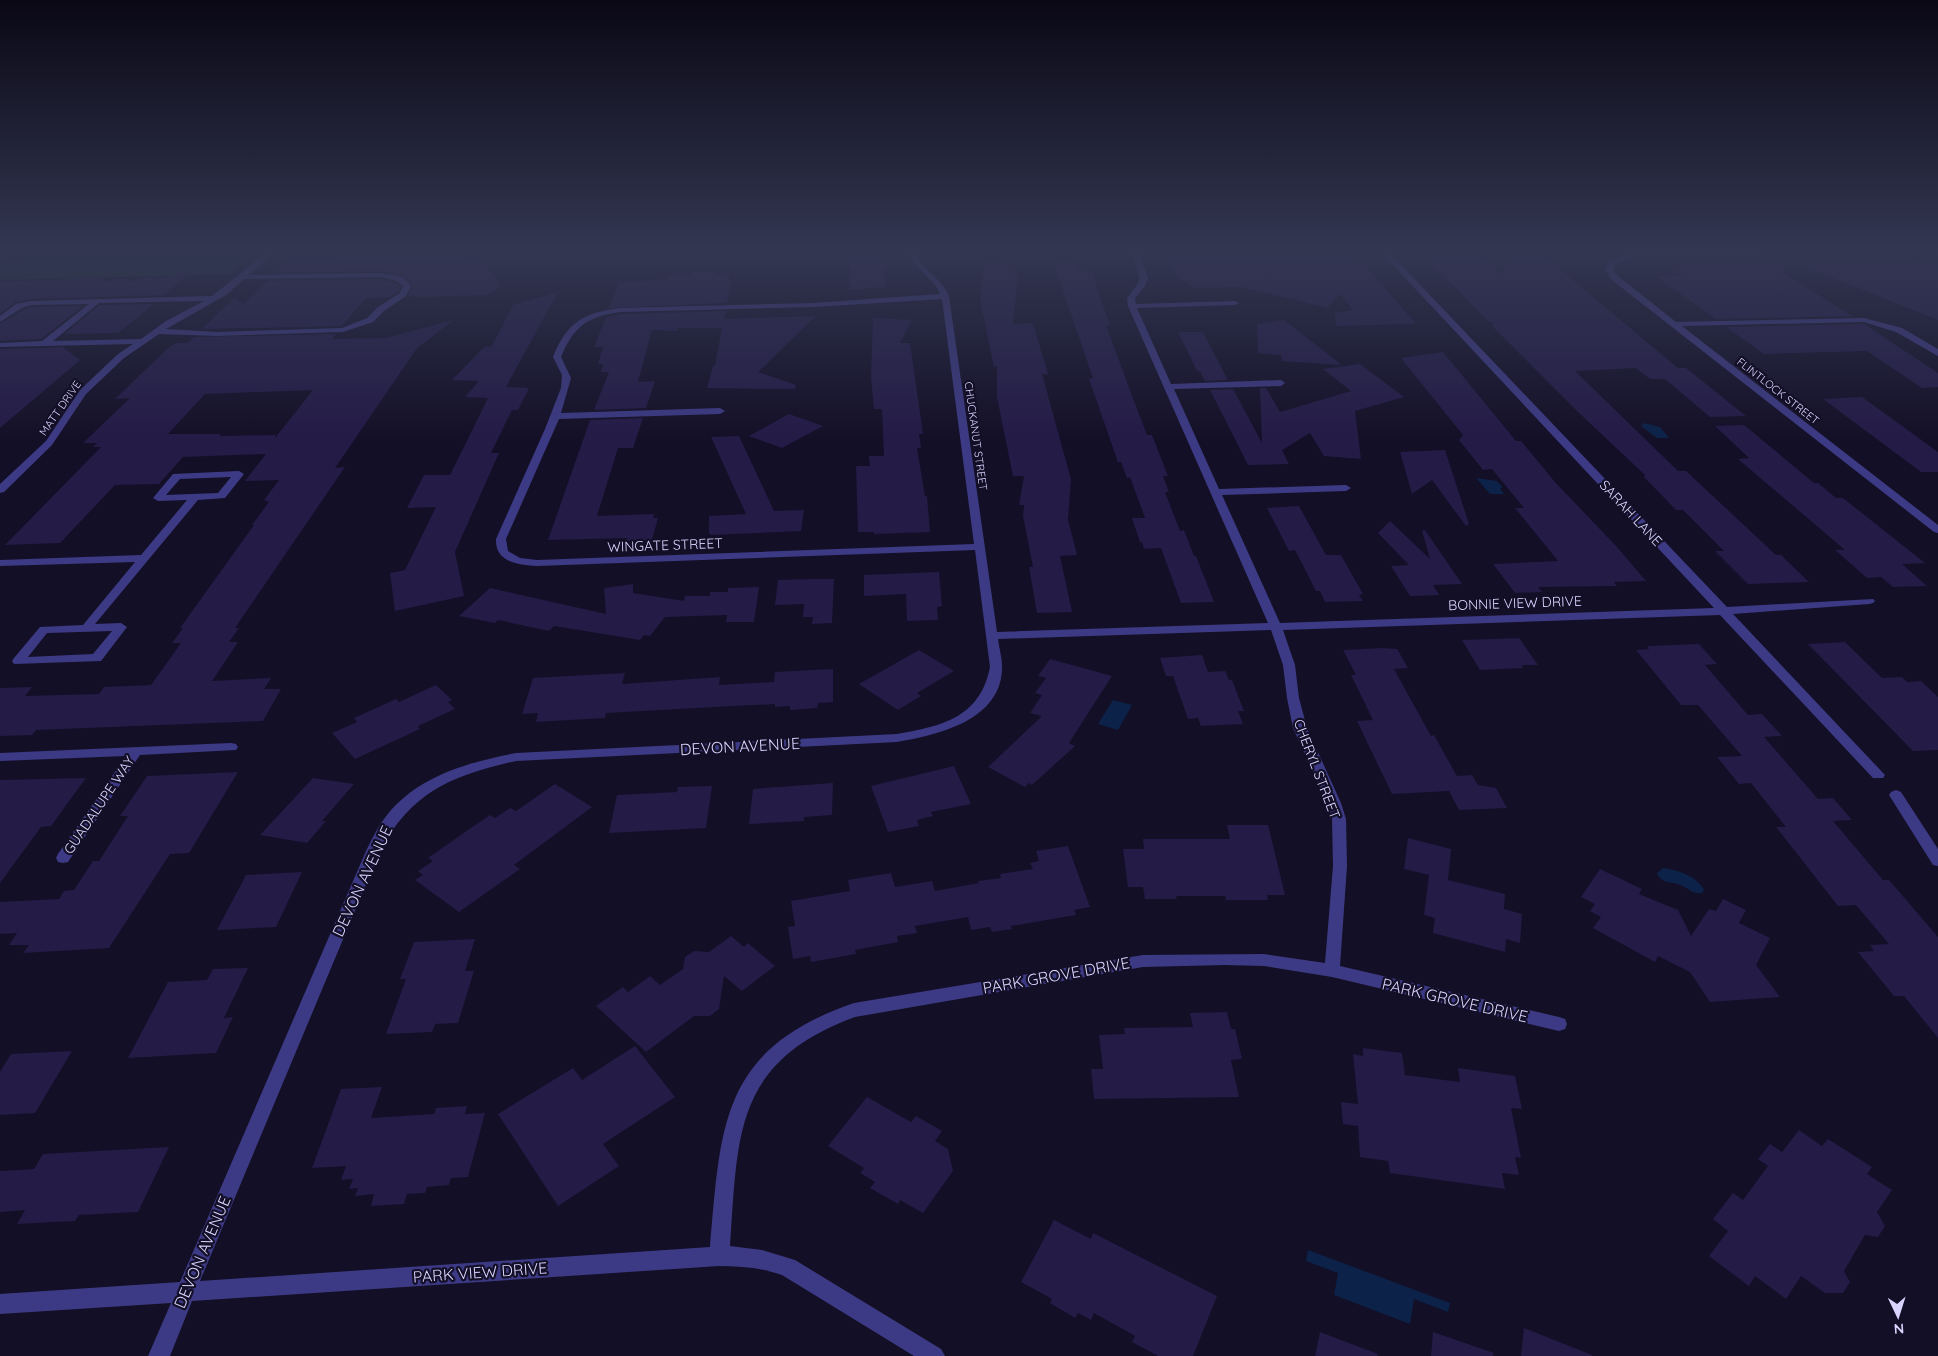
<svg xmlns="http://www.w3.org/2000/svg" width="1938" height="1356" font-family="Quicksand,sans-serif">
	<style>
		.green { fill: #12302f }
		.water { fill: #0c2248 }
		.building { fill: #241b47; fill-rule: evenodd }
		.lines { fill: none; stroke-linecap: round; stroke-linejoin: round }
		.street { fill: #3d3a85; fill-rule: evenodd }
		.labels { text-anchor: middle; stroke-width: 4.5; stroke-linejoin: round; paint-order: stroke }
		.far-street-label { font-size: 11px; fill: #d9d4ff; stroke: #130f26 }
		.street-label { font-size: 14px; fill: #d9d4ff; stroke: #130f26 }
		.near-street-label { font-size: 16px; fill: #d9d4ff; stroke: #130f26 }
	</style>
	<rect width="100%" height="100%" fill="#130f26"/>
	<path class="green" d="M248 251 253 252 252 254 231 274 0 280V267L11 260 28 256Z"/>
	<path class="water" d="M1644 423 1660 427 1669 438H1657L1641 426Z
		M1476 478 1497 481 1503 488H1500L1504 494H1490Z
		M1113 700 1132 705 1118 730 1098 724Z
		M1663 868C1678 870 1697 876 1704 890L1702 893C1693 895 1689 888 1680 885 1671 881 1661 884 1657 873Z
		M1308 1250 1450 1303 1448 1312 1414 1299 1410 1324 1334 1295 1338 1273 1306 1261Z"/>
	<path class="building" d="M416 251 482 258 501 286 488 295 422 297 408 296 413 286 404 276 381 271 275 273 290 258 352 256 354 254Z
		M850 251H883L885 287 850 290Z
		M1169 251H1342L1352 263H1363L1416 324 1336 326 1335 313 1353 310 1340 294 1328 308 1241 287 1194 288 1176 275 1165 253 1170 252Z
		M1516 251H1538L1678 368H1686L1746 416 1710 417 1665 379H1650L1636 368 1575 371 1678 471H1686L1776 555H1781L1809 582 1748 584 1715 551H1724L1683 510H1676L1643 476H1646L1579 413 1493 327V322H1489L1422 254 1476 253 1501 274Z
		M999 260 1018 275 1013 324 1033 323 1048 374H1042L1071 479 1068 520 1077 555 1060 556 1072 612 1037 613 1029 567H1033L1023 516 1024 505H1019L1024 476H1013L997 397V366L994 367 980 300 985 262Z
		M1074 260 1077 271H1091L1110 325H1106L1131 393 1147 435H1152L1168 476H1163L1169 492H1165L1180 531 1184 530 1194 556H1196L1214 602 1181 603 1161 548 1144 549 1142 542H1140L1132 518H1145L1130 477 1127 478 1121 462H1118L1089 379 1093 378 1053 261Z
		M1923 262 1938 267V320L1801 265Z
		M1787 266 1783 273 1852 316 1716 319 1655 276H1681L1671 269Z
		M192 270 164 295 31 299 15 302 0 314V282L100 278 106 282 123 278 130 282 149 277 155 280Z
		M692 272H716L715 275 730 274 728 281H731L727 303 609 308 619 283 666 279 670 275H691Z
		M381 279 396 283 401 287 398 292 390 297 366 298 342 326 202 329 234 298 244 304 268 281Z
		M558 292 506 387 529 388 518 410H512L491 453H499L455 552 464 596 395 611 390 573 405 570 436 507 407 508 424 475H450L488 398 465 397 479 381 452 380 484 347 492 346 513 305Z
		M154 304 118 333 64 334 100 305Z
		M83 306 41 339 0 341V324L23 310 31 307Z
		M726 311 724 319 816 316 758 372 796 385 795 389 707 388 713 366H715L722 328H678L677 331 652 330 638 382 655 381 646 408 594 410 609 372H601L603 364H598L603 347H594L606 317 620 314Z
		M873 318 912 320 900 343H910L923 434H919L921 448H917L925 496H927L930 532 874 534V532H858L856 466H870L869 456H884L882 409H874L871 377Z
		M454 320 417 348 335 468 345 467 235 628H239L229 642H238L212 681 271 678 264 689H281L263 721 36 730 32 735 0 736V688L32 687 25 696 99 694 104 687 151 685 181 643H172L183 628H180L254 525H252L269 502 264 500 279 480 245 481 266 454 183 457 159 484 115 485 60 543 5 545 101 447H93L97 443H83L130 398 115 399 168 348 176 343H188L194 337 336 334 332 339 385 338ZM313 390 275 438V435L219 436 221 434H168L205 394Z
		M1284 320 1342 365 1282 361 1281 355 1258 353 1257 324Z
		M1864 324 1938 373V387L1922 388 1867 351 1764 354 1726 327Z
		M1178 332H1203L1228 380 1205 381 1200 371H1197Z
		M63 347 80 360 0 428V349Z
		M1443 352 1516 441H1521L1555 482 1617 547 1646 581 1614 582 1617 586 1538 587 1542 592 1515 593 1493 564 1558 561 1515 508H1524L1492 469 1483 470 1459 440 1463 435 1401 358Z
		M1360 364 1404 397 1355 411 1361 459 1324 456 1310 433 1282 450 1289 464 1248 465 1210 390 1233 389 1262 443 1260 388H1266L1280 412 1351 391 1323 369Z
		M1862 397 1938 452V472H1921L1823 399Z
		M789 414 823 426 782 448 749 436Z
		M643 418 633 448H618L597 516 654 514 653 518H658L652 540 626 541 627 538 548 540 590 420Z
		M1744 425 1814 483H1818L1836 498H1843L1925 563 1902 564 1927 586 1893 587 1881 577 1867 578 1835 550H1845L1738 459 1749 458 1715 426Z
		M739 436 774 511 804 510 801 531 711 535 709 533V516L746 514 711 437Z
		M1445 450 1469 524 1466 526 1432 480 1412 494 1400 452Z
		M1299 506 1326 555H1341L1363 594 1359 595 1363 601 1325 602 1320 591H1316L1295 550 1289 551 1267 508Z
		M1390 521 1430 559 1422 531 1425 530 1462 584 1433 585 1439 595 1410 596 1391 566 1409 565 1378 533Z
		M939 572 942 606 937 607 938 620 907 621 906 594 864 596V575Z
		M812 579H834L832 623 812 624 813 617H803L804 604 775 605 778 580Z
		M633 584V593L684 601 685 596H710V592H728V588L759 587 754 622H726L727 615 665 617 650 636 644 635 640 640 554 626 549 631 498 620 495 623 459 616 490 588 606 614 604 588Z
		M1519 638 1538 665H1522L1523 668 1480 670 1462 640Z
		M1845 642 1882 678 1902 677 1907 682 1921 681 1938 697V750L1913 751 1808 644Z
		M1699 644 1717 664 1705 665 1748 715 1762 714 1782 736 1764 737 1818 799 1833 798 1852 820 1833 821 1883 880H1889L1938 937V1038L1904 996H1894L1858 952 1874 951 1870 945 1889 944 1856 905 1838 906 1776 827H1786L1751 783 1739 784 1717 757 1742 756 1698 705H1681L1636 650 1649 649 1647 646Z
		M1382 648 1397 649 1408 668 1394 669 1431 736 1434 735 1457 776 1472 775 1478 785 1496 788 1507 808 1459 810 1449 791 1392 794 1357 721 1373 720 1351 675H1356L1343 650Z
		M919 650 954 671 917 693 921 696 898 710 859 684Z
		M1202 655 1208 672 1225 671 1229 680H1232L1244 711H1238L1243 724 1201 726 1198 718 1188 719 1173 676H1166L1160 658Z
		M1050 659 1112 676 1069 743 1075 746 1032 785 1029 783 1025 787 988 767 1042 716 1030 713 1042 695 1035 693 1046 678 1038 676Z
		M833 669V702L818 703 817 708 790 710V706L775 707V704L715 707 606 713 605 718 536 722 538 713 522 714 533 678 625 673 622 684 720 677 719 685 774 682 775 672Z
		M436 685 452 700 448 702 455 709 418 726 420 729 355 759 332 733 357 722 354 718 396 699 399 702Z
		M954 766 971 804 931 812 933 816 917 820 919 826 888 832 871 786Z
		M238 772 189 853 170 854 109 948 23 953 29 945H9L17 933 0 934V902L59 899 64 891 74 890 93 861H99L128 816H120L147 776Z
		M86 778 51 826 41 827 0 883V780Z
		M313 778 354 784 322 821H326L307 843 260 835Z
		M833 783 832 815 804 817V821L749 824 753 789Z
		M555 784 592 807 514 865 520 869 459 912 415 880 423 875 418 871 433 861 428 858 465 832 490 815 495 818 510 808 516 811Z
		M712 786 706 828 609 833 617 795 677 792 678 787Z
		M1227 825H1268L1285 895H1267L1268 900H1226L1225 896H1176L1177 899H1145L1143 887H1128L1123 849H1144L1143 839H1230Z
		M1408 838 1451 849 1448 880 1505 894 1504 909 1522 914 1520 943 1506 939 1505 952 1433 933 1435 918 1424 915 1429 875 1404 869Z
		M1068 846 1090 907 1074 910 1076 915 1011 926 1012 929 992 932 990 927 971 930 968 917 915 926 917 933 897 936 898 942 855 950 856 954 811 962 810 956 793 959 788 927 795 926 791 901 850 891 848 880 891 873 895 887 932 881 935 891 979 883 978 881 1001 878 1000 874 1033 869 1030 863 1039 861 1036 851Z
		M1600 869 1642 889 1639 894 1678 910 1691 936 1709 909 1716 911 1723 899 1746 910 1739 923 1770 938 1756 965 1780 997 1710 1002 1690 972 1658 956 1655 962 1593 928 1601 917 1590 911 1595 904 1581 897Z
		M302 872 276 927 217 930 246 875Z
		M731 936 744 947 748 943 775 966 742 991 724 976 719 1009 710 1016H694L646 1052 596 1006 623 987 628 992 650 976 660 985 683 969 685 957 694 951 709 952Z
		M475 939 465 971H474L458 1023 435 1024 432 1032 386 1034 406 979H400L414 942Z
		M248 968 224 1018 233 1017 216 1053 128 1058 168 982 207 980 213 969Z
		M1227 1012 1231 1029H1235L1242 1059 1231 1060 1239 1097 1094 1099 1091 1069H1103L1099 1035 1125 1034 1124 1028 1193 1027 1190 1013Z
		M635 1046 675 1097 603 1144 619 1166 558 1206 498 1114 573 1068 582 1080Z
		M1363 1048 1402 1053 1405 1075 1460 1082 1458 1068 1515 1076 1522 1109 1511 1108 1521 1158 1515 1157 1519 1175 1502 1173 1505 1189 1390 1173 1388 1161 1360 1157 1358 1126 1343 1124 1341 1102 1358 1104 1353 1054 1363 1056Z
		M72 1051 35 1113 0 1115V1072L11 1054Z
		M382 1087 371 1118 434 1114 436 1108 467 1106 465 1114 485 1113 468 1177 451 1178 449 1185 427 1187 425 1193 407 1194 404 1204 371 1206 374 1194 355 1196 358 1188 349 1189 353 1179 341 1180 346 1166 312 1168 341 1089Z
		M867 1097 911 1122 916 1116 942 1131 935 1141 948 1149 953 1171 923 1213 900 1200 898 1204 870 1188 875 1182 860 1173 864 1168 828 1146Z
		M1799 1130 1822 1146 1828 1139 1872 1167 1867 1174 1892 1190 1877 1212 1885 1226 1878 1237 1865 1235 1844 1271 1850 1282 1843 1293H1825L1801 1276 1786 1299 1755 1276 1749 1286 1709 1256 1728 1231 1713 1219 1733 1193 1743 1200 1768 1166 1758 1159 1770 1144 1782 1152Z
		M169 1147 138 1212 79 1215 75 1221 17 1224 25 1210 0 1212V1171L34 1169 43 1154Z
		M1054 1220 1091 1239 1093 1233 1217 1296 1193 1356H1158L1132 1342 1135 1336 1094 1313 1091 1320 1078 1313 1075 1318 1050 1303 1052 1299 1021 1282Z
		M1524 1328 1592 1355V1356H1521Z
		M1320 1332 1378 1354 1377 1356H1315Z
		M1433 1332 1494 1353 1493 1356H1431Z"/>
	<g class="lines">
		<path class="street" d="M269 251H277L249 275 381 273 403 277 411 286 406 296 384 311 373 322 343 332 217 336 159 334 124 358 86 394 52 445 4 492 0 493V484L46 441 80 390 118 354 133 344 0 347V343L42 341 89 304 31 305 22 308 0 322V316L16 304 31 301 212 296ZM381 277 397 281 403 286 400 293 378 307 367 318 342 328 217 332 166 329 226 295 244 279ZM204 301 166 321 141 339 53 341 99 303Z
			M907 251H914C921 270 941 277 949 296L997 632 1268 623 1128 306 1127 298 1137 285 1140 278 1131 251H1138L1148 278 1145 286 1135 298 1136 304 1235 301 1239 303 1235 305 1137 308 1171 384 1281 380 1285 383 1281 386 1174 389 1219 489 1346 485 1351 488 1346 491 1222 495 1280 623 1714 608 1380 251H1388L1727 607 1873 599 1875 601 1873 603 1869 604 1733 614 1885 775 1883 778H1873L1720 615 1283 630 1295 665 1299 698 1307 728 1341 803 1346 819 1347 866 1340 966 1559 1017 1565 1019 1567 1024 1565 1029 1559 1031 1332 977 1264 966 1225 965 1143 967 855 1017C734 1062 738 1133 730 1246L762 1250 795 1260 941 1349 945 1356H914L782 1275C762 1268 741 1266 719 1266L192 1301 170 1356H148L171 1303 0 1314V1294L180 1282 366 851C372 839 378 826 387 815 418 776 469 762 516 753L897 734C942 726 980 718 990 667L975 550 537 566C518 565 495 562 496 539L545 429 561 388 562 375 553 357C567 322 583 313 620 308L814 303 940 294C933 276 914 270 907 251ZM942 299 974 544 537 560 520 558 508 551 506 539 559 419 720 414 725 411 720 408 561 413 571 378 561 357C574 326 587 317 620 312L814 307ZM1271 630 1283 665 1287 698 1293 728 1327 803 1332 819 1333 866 1325 963 1264 954 1143 955 854 1003C721 1049 721 1123 710 1247L200 1281 380 851C411 792 453 775 516 761L897 742C938 735 1003 720 1002 666 1002 657 999 648 998 639Z
			M1747 251H1827L1823 253 1632 258 1615 264 1613 270 1618 276 1676 322 1864 318 1902 328 1938 349V356L1896 332 1864 322 1682 326 1938 525V533L1934 532 1612 280 1605 270 1609 261 1631 254Z
			M239 471 244 474 225 498 198 500 95 624 121 623 127 627 101 661 14 664 12 661 14 658 40 627 83 625 135 562 0 566V560L141 555 187 500 158 501 153 498 173 474ZM231 477 218 493 166 495 180 479ZM112 631 93 654 28 657 47 633Z
			M231 743 236 744 238 747 236 750 140 755 68 862 63 863 58 862 56 858 58 854 126 756 0 761V753Z
			M1896 790 1901 792 1938 849V866L1933 865 1889 795 1891 792Z"/>
	</g>
	<linearGradient id="sky" x2="0" y2="1"><stop stop-color="#0a0815"/><stop offset="0.57" stop-color="#333752"/><stop offset="1" stop-color="#333752" stop-opacity="0"/></linearGradient>
	<rect width="1938" height="441" fill="url(#sky)"/>
	<g class="labels">
		<g class="far-street-label">
			<text transform="translate(1778 391) rotate(38)" y="4">FLINTLOCK STREET</text>
			<text transform="translate(60 408) rotate(-55)" y="4">MATT DRIVE</text>
			<text transform="translate(976 436) rotate(82)" y="4">CHUCKANUT STREET</text>
		</g>
		<g class="street-label">
			<text transform="translate(1631 513) rotate(47)" y="5">SARAH LANE</text>
			<text transform="translate(665 545) rotate(-2)" y="5">WINGATE STREET</text>
			<text transform="translate(1515 603) rotate(-2)" y="5">BONNIE VIEW DRIVE</text>
			<text transform="translate(1317 769) rotate(69)" y="5">CHERYL STREET</text>
			<text transform="translate(99 805) rotate(-56)" y="5">GUADALUPE WAY</text>
		</g>
		<g class="near-street-label">
			<text transform="translate(740 746) rotate(-3)" y="6">DEVON AVENUE</text>
			<text transform="translate(362 881) rotate(-65)" y="6">DEVON AVENUE</text>
			<text transform="translate(1056 975) rotate(-10)" y="6">PARK GROVE DRIVE</text>
			<text transform="translate(1455 1000) rotate(13)" y="6">PARK GROVE DRIVE</text>
			<text transform="translate(202 1252) rotate(-67)" y="6">DEVON AVENUE</text>
			<text transform="translate(480 1272) rotate(-4)" y="6">PARK VIEW DRIVE</text>
		</g>
	</g>
	<g transform="translate(1898 1316) rotate(176)" stroke="#130f26" stroke-width="4" paint-order="stroke">
	<path d="M0-4L9 19L0 12L-9 19Z" fill="#d9d4ff"/>
	<text y="-8" font-size="14" font-weight="bold" text-anchor="middle" fill="#d9d4ff">N</text>
	</g>
</svg>
